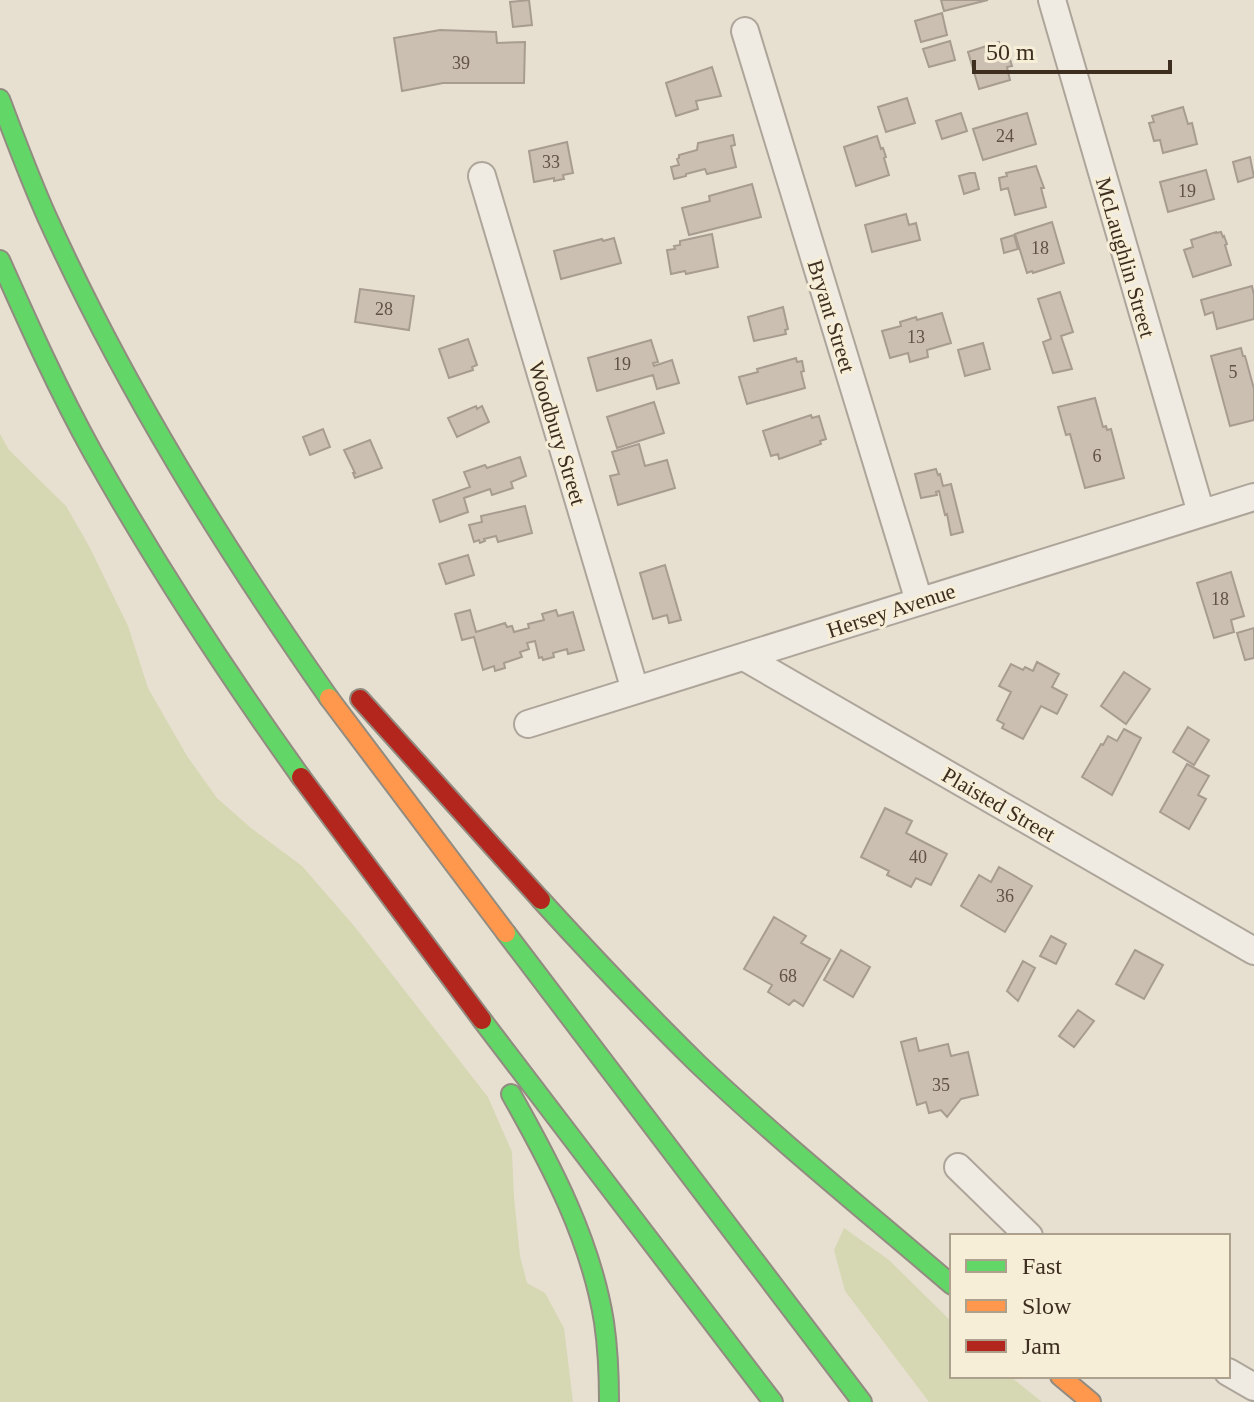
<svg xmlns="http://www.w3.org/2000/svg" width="1254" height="1402" font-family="Georgia,serif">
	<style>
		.green { fill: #d6d7b3 }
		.building { fill: #cbbfb2; stroke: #a89c90; stroke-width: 2 }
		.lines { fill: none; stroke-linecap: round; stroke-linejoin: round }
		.street-casing { stroke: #ada599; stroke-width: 30 }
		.fast-casing { stroke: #928b80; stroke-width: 22 }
		.slow-casing { stroke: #928b80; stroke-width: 22 }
		.jam-casing { stroke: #928b80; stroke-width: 22 }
		.street { stroke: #efebe3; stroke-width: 26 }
		.fast { stroke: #63d668; stroke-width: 18 }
		.slow { stroke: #ff974d; stroke-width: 18 }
		.jam { stroke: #b3261e; stroke-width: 18 }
		.labels { text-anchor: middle; stroke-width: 6; stroke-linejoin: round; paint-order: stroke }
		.number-label { font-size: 18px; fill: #605244 }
		.street-label { font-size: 22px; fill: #3d2e20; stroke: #f7eed8 }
	</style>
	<rect width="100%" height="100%" fill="#e7e0d1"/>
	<path class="green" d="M0 434 9 450 66 506 89 546 128 626 148 688 187 756 217 798 251 828 302 866 355 927 488 1097 512 1152 514 1197 520 1256 527 1283 545 1293 564 1328 573 1402H0Z
		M844 1228 889 1260 952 1322V1376H1010L1042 1402H929L845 1291 834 1250Z"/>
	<path class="building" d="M529 0 532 25 513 27 510 2Z
		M941 0H988L944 11Z
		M942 13 947 35 921 42 915 21Z
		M440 30 496 32 497 43 525 42 524 83H443L402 91 394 38Z
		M950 41 955 60 929 67 923 49Z
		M999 42 1003 55 1008 53 1012 66 1007 67 1010 80 979 89 968 52Z
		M712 67 721 96 696 101 698 109 676 116 666 83Z
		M907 98 915 123 886 132 878 107Z
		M1183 107 1188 124 1192 123 1197 144 1163 153 1160 140 1154 141 1149 123 1154 122 1152 116Z
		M961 113 967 131 942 139 936 121Z
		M1027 113 1036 144 983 160 973 129Z
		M733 135 735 145 731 146 736 167 707 174 705 169 686 174V176L674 179 671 167 679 165 677 159 679 158V155L697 150 698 143Z
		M877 136 881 149 883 148 886 157 884 158 889 175 856 186 844 147Z
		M567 142 573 173 563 175 564 179 554 181V178L534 182 529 151Z
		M1250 157 1254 177 1238 182 1233 162Z
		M1036 166 1044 188H1041L1046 207 1015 215 1008 188 1001 190 999 178 1007 176 1006 173Z
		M1206 170 1214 199 1168 212 1160 182Z
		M970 173H975L979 189 964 194 959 176Z
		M752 184 761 217 689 235 682 208 710 201 709 196Z
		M906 214 909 225 916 223 920 240 872 252 865 225Z
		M1052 222 1064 263 1033 273 1032 271 1027 273 1015 234Z
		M1216 232V233L1221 232 1223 237 1224 236 1227 244 1225 245 1231 265 1193 277 1184 250 1193 247 1191 240Z
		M712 234 718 267 686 274 685 271 671 274 667 250 675 249 674 246 680 245V241Z
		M1014 235 1018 249 1004 253 1001 239Z
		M614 238 621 263 561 279 554 251 602 239 603 241Z
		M1252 286 1254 295V319L1217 329 1213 312 1205 315 1201 300Z
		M360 289 414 296 409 330 355 322Z
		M1060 292 1073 332 1061 336 1072 369 1053 373 1043 342 1051 339 1038 299Z
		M783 307 788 329 785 330 786 334 754 341 748 317Z
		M942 313 951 343 927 350 928 357 910 362 908 353 890 358 882 331 901 326 900 322 916 317 917 320Z
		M468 339 477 365 472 367 473 370 449 378 439 349Z
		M651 340 658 362 653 363 654 366 672 360 679 383 657 389 653 375 597 391 588 358Z
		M983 343 990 369 965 376 958 350Z
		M1241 348 1243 356H1245L1254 389V420L1230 426 1211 356Z
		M796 358 797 362 802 361 804 371 801 372 805 388 747 404 739 377 758 372 757 369Z
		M1095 398 1103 427 1106 426 1107 430 1111 429 1124 478 1085 488 1070 434 1066 435 1058 407Z
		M654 402 664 433 617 448 607 417Z
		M476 406 477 409 482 406 489 422 457 437 448 418Z
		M811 415 812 418 819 416 826 439 820 441 821 444 782 458 779 459 778 454 771 456 763 431Z
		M323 429 330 447 310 455 303 437Z
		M370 440 382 468 355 478 353 473H355L344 450Z
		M639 444 645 466 667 460 675 488 618 505 610 476 619 474 612 452Z
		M520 457 526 476 511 482 513 488 492 495 490 489 464 498 468 512 440 522 433 500 470 487 464 472 485 465 487 468Z
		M936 469 938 475 940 474 943 486 951 484 963 532 951 535 947 514 945 515 939 491 936 492 937 495 921 498 915 474Z
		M525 506 532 533 498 542 496 536 484 539 485 541 480 543 479 540 474 542 469 525 482 522 481 516Z
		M468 555 474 575 446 584 439 564Z
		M665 565 681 620 669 623 667 615 653 619 640 573Z
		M1231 572 1244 616 1231 620 1234 632 1214 638 1197 583Z
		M470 610 476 632 505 623 507 627 512 626 514 632 529 628 528 624 544 620 542 614 556 610 558 616 573 612 584 650 568 654 567 649 553 653 554 657 543 660 542 657 539 658 535 641 527 643 529 649 520 652 522 657 504 663 505 668 495 671 494 666 483 670 474 637 462 640 455 614Z
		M1254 628V658L1245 660 1237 633Z
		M1037 662 1059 674 1052 687 1067 695 1057 714 1041 706 1023 739 1002 728 1004 724 997 720 1011 692 999 686 1011 664 1023 670 1025 667 1033 671Z
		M1124 672 1150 689 1126 724 1101 706Z
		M1188 727 1209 740 1194 765 1173 752Z
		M1124 729 1141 738 1112 795 1082 777 1101 744 1103 745 1108 736 1117 741Z
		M1187 764 1209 776 1198 795 1206 799 1189 829 1160 812Z
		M885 808 912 821 906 833 947 854 931 885 916 878 911 887 887 875 889 871 861 857Z
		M999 867 1032 886 1005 932 961 906 979 875 991 882Z
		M774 917 806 936 801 943 830 959 803 1006 794 1000 789 1005 768 992 772 985 744 969Z
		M1051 936 1066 944 1056 964 1040 956Z
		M841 950 870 967 853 997 824 980Z
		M1135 950 1163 965 1144 999 1116 984Z
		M1023 961 1035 968 1018 1001 1007 991Z
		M1078 1010 1094 1021 1074 1047 1059 1036Z
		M916 1038 919 1051 948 1044 951 1056 968 1052 978 1095 961 1099 947 1117 941 1110 929 1113 926 1102 917 1105 901 1042Z"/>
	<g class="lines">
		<defs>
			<path id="street" d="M1052 0 1201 513
				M745 31 919 601
				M482 176 635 690
				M744 657 1254 951
				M528 724 1254 497
				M958 1167 1029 1236
				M1228 1372 1254 1387"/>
			<path id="fast" d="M0 99C15 139 30 179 47 217 124 387 222 545 329 698
				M0 260C29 325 58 390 93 453 156 565 226 672 301 777
				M541 900C592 956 644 1011 698 1064 779 1141 867 1212 952 1285
				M506 933 862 1402
				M482 1020 773 1402
				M511 1094C551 1165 591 1240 604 1322 608 1349 609 1375 609 1402"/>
			<path id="slow" d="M329 698 506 933
				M1060 1376 1091 1402"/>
			<path id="jam" d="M360 699 541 900
				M301 777 482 1020"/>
		</defs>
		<use href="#street" class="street-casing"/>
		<use href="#fast" class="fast-casing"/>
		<use href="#slow" class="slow-casing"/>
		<use href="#jam" class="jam-casing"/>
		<use href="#street" class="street"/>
		<use href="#fast" class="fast"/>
		<use href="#slow" class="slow"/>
		<use href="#jam" class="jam"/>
	</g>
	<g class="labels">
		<g class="number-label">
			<text x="461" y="69">39</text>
			<text x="1005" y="142">24</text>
			<text x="551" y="168">33</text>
			<text x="1187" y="197">19</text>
			<text x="1040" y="254">18</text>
			<text x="384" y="315">28</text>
			<text x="916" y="343">13</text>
			<text x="622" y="370">19</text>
			<text x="1233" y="378">5</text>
			<text x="1097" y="462">6</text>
			<text x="1220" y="605">18</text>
			<text x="918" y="863">40</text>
			<text x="1005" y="902">36</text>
			<text x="788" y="982">68</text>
			<text x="941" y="1091">35</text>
		</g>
		<g class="street-label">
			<text transform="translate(1126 257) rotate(74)" y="8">McLaughlin Street</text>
			<text transform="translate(832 316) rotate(73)" y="8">Bryant Street</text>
			<text transform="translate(558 433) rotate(73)" y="8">Woodbury Street</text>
			<text transform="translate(891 610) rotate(-18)" y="8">Hersey Avenue</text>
			<text transform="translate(999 804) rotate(30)" y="8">Plaisted Street</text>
		</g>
	</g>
	<rect x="950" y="1234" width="280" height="144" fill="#f7eed8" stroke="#ada18e" stroke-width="2"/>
	<rect x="966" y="1260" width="40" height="12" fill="#63d668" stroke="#ada18e" stroke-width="2"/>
	<text x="1022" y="1274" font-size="24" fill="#3d2e20">Fast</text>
	<rect x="966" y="1300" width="40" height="12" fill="#ff974d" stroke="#ada18e" stroke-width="2"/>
	<text x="1022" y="1314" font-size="24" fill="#3d2e20">Slow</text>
	<rect x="966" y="1340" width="40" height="12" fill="#b3261e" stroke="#ada18e" stroke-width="2"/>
	<text x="1022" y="1354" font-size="24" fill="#3d2e20">Jam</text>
	<path d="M974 60v12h196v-12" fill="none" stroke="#3d2e20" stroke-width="4"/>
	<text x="986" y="60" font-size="24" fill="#3d2e20" stroke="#f7eed8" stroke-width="6" paint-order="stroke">50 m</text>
</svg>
